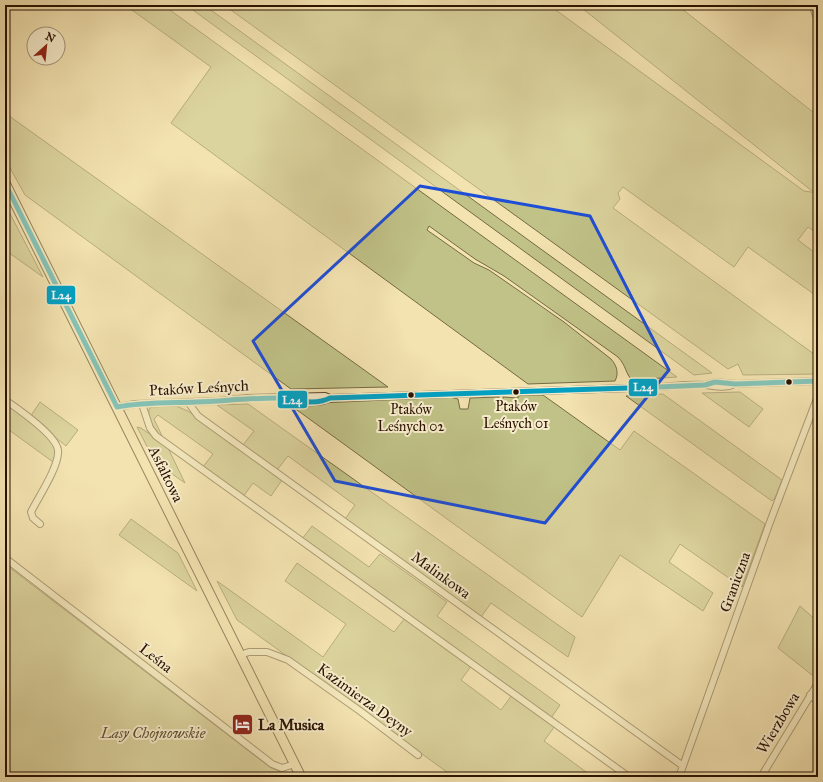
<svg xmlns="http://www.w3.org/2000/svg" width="823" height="782" font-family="'IM FELL Great Primer',serif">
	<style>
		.green { fill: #c0c287; stroke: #756a44 }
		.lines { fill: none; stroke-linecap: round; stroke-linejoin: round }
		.minor-casing { stroke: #5c462c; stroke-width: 8 }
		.primary-casing { stroke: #2a1100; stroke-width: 11 }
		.minor { stroke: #f7edcc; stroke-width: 6 }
		.primary { stroke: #f3e3b0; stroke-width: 9 }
		.bus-1-casing { stroke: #f7edcc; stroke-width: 8 }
		.bus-1 { stroke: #02a1c4; stroke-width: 5 }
		.marked { fill: none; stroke: #1d4ed8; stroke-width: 3; stroke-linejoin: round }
		.bus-dot { fill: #2a1100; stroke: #f7edcc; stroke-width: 1.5 }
		.labels { text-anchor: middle; stroke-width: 4; stroke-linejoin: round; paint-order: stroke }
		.bus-label { font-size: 14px; fill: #2a1100; stroke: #f7edcc }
		.street-label { font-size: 15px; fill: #2a1100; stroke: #f7edcc }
		.poi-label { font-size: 15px; font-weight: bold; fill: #2a1100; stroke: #f7edcc; text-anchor: start }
		.park-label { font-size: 15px; font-style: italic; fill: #5e4f2f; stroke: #f7edcc }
		.line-badge { stroke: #f7edcc; stroke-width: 1.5 }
		.badge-label { font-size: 11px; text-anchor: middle; font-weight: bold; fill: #fff }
	</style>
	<rect width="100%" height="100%" fill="#f3e3b0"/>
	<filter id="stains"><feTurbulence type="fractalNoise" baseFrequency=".005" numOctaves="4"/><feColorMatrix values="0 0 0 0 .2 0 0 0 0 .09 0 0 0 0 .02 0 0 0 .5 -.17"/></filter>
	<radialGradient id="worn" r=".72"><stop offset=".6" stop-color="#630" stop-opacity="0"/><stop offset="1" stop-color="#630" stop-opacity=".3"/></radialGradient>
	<path class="green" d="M125 5H163L677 377 632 380C625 373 627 367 618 357L504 276 475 259 429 226 427 230 474 263 489 270 564 322 611 359C617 366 619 373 615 381L528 384 171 123 211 67Z
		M186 5H204L712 373 694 375Z
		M224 5H549L804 191 818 193V234L808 227 798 240 818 255V297L748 247 734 267 623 187 618 193 620 199 613 208 818 357V374L743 375 738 364 728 369Z
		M578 5H677L818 116V190L812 191Z
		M5 113 388 387 291 389 25 195 5 159Z
		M5 204 43 277 5 250Z
		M740 392 763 409 749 427 702 393Z
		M663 394 782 480 775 498 772 501 626 396Z
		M525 395H543L620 450 634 431 765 524 742 587 680 544 669 562 713 593 703 611 620 555 582 617 286 402 300 404 450 397 458 399 460 409H468L470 398 499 397V401H503V397L518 398V396Z
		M5 402C19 412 51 433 55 450 56 454 55 458 53 462L5 427Z
		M40 402 78 430 66 446 30 417Z
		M248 404 575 637 568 657 491 603 481 617 345 519 355 505 288 456 277 470 243 445 254 431 217 405Z
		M153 406H176L188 411 282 480 271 496 253 483 243 497 202 468 213 454 158 415 154 419 164 440C156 434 147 419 149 409Z
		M137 427 141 428 167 446 185 483 155 462Z
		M131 519 178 553 197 591 119 535Z
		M312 526 369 567 380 554 447 602 437 616 560 705 551 718 302 539Z
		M297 563 394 632 405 618 472 665 461 680 501 710 512 695 555 726 544 741 593 777H450L451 775 237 620 217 581 323 657 346 624 285 581Z
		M5 564 271 768 286 774 288 777H5Z
		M800 606 818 622 817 676 812 675 778 648Z"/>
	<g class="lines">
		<defs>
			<path id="minor" d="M812 5 818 20
				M708 384 715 382 735 384 818 381
				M283 398C292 403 322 404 330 398
				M5 400C18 409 56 435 58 450 60 465 38 498 31 512L33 518 40 524
				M188 402 198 416 683 766
				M142 404 150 428 156 436 629 777
				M117 407 135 404 218 401 248 398 325 396 330 398C440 394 550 391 660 387 674 386 690 384 705 385 715 386 725 389 735 384
				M5 558 272 764 282 768 295 764
				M240 655 249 652H267L288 660 360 711 418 755
				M810 695 818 701
				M679 777 770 522 818 396
				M761 777 818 683"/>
			<path id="primary" d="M5 183 301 777"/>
		</defs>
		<use href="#minor" class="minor-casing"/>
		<use href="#primary" class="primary-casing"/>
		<use href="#minor" class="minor"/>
		<use href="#primary" class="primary"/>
		<defs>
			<path id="bus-1" d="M5 183 117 407
				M117 407C143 402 170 403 196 402 223 401 249 398 276 398 294 398 312 407 330 398L658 387 705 385 715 382 735 384 818 381"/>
		</defs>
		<use href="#bus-1" class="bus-1-casing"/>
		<use href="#bus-1" class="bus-1"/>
	</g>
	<path d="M0 0H823V782H0ZM420 186 590 216 669 370 545 523 335 481 253 341Z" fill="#f3e3b0" fill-opacity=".55" fill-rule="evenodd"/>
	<path class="marked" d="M420 186 590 216 669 370 545 523 335 481 253 341Z"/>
	<defs>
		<symbol id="hotel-square" viewBox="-11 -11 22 22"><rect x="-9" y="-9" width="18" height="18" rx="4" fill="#8f2418" stroke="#f7edcc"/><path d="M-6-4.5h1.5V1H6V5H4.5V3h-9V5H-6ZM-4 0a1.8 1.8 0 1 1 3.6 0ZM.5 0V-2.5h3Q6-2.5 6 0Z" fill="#fff"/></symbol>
	</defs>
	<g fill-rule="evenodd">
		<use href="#hotel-square" x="230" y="712" width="25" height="25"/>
	</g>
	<g class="bus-dot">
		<circle cx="789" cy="382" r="3.5"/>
		<circle cx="516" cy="392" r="3.5"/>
		<circle cx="411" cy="395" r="3.5"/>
	</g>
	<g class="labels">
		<g class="bus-label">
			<text x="516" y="411">Ptaków<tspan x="516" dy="17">Leśnych 01</tspan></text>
			<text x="411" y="414">Ptaków<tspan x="411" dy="17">Leśnych 02</tspan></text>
		</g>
		<g class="street-label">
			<text transform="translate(199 388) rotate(-3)" y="5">Ptaków Leśnych</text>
			<text transform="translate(166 474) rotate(64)" y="5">Asfaltowa</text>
			<text transform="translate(441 575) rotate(36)" y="5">Malinkowa</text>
			<text transform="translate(735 582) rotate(-70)" y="5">Graniczna</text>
			<text transform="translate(156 658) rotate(38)" y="5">Leśna</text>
			<text transform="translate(365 700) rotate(36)" y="5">Kazimierza Deyny</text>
			<text transform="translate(778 723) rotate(-59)" y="5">Wierzbowa</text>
		</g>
		<g class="poi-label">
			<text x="258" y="730">La Musica</text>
		</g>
		<g class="park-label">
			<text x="153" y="738">Lasy Chojnowskie</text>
		</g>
	</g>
	<g class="line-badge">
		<rect x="46" y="285" width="30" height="20" rx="4" fill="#02a1c4"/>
		<rect x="628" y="378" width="30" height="19" rx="4" fill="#02a1c4"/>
		<rect x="277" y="390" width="31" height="19" rx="4" fill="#02a1c4"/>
	</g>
	<g class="badge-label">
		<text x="61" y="299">L24</text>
		<text x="643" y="391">L24</text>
		<text x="292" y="404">L24</text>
	</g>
	<rect width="823" height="782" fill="none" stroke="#f3e3b0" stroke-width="20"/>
	<rect x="6" y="6" width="811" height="770" fill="none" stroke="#2a1100" stroke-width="2"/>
	<rect x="10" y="10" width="803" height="762" fill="none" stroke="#2a1100"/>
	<g transform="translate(46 46) rotate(27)"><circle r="19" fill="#f7edcc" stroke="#a5957a"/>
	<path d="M0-3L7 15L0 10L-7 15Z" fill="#8f2418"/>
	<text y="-6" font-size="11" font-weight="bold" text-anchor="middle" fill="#2a1100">N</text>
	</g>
	<rect width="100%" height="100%" filter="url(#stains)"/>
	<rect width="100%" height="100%" fill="url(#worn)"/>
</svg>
